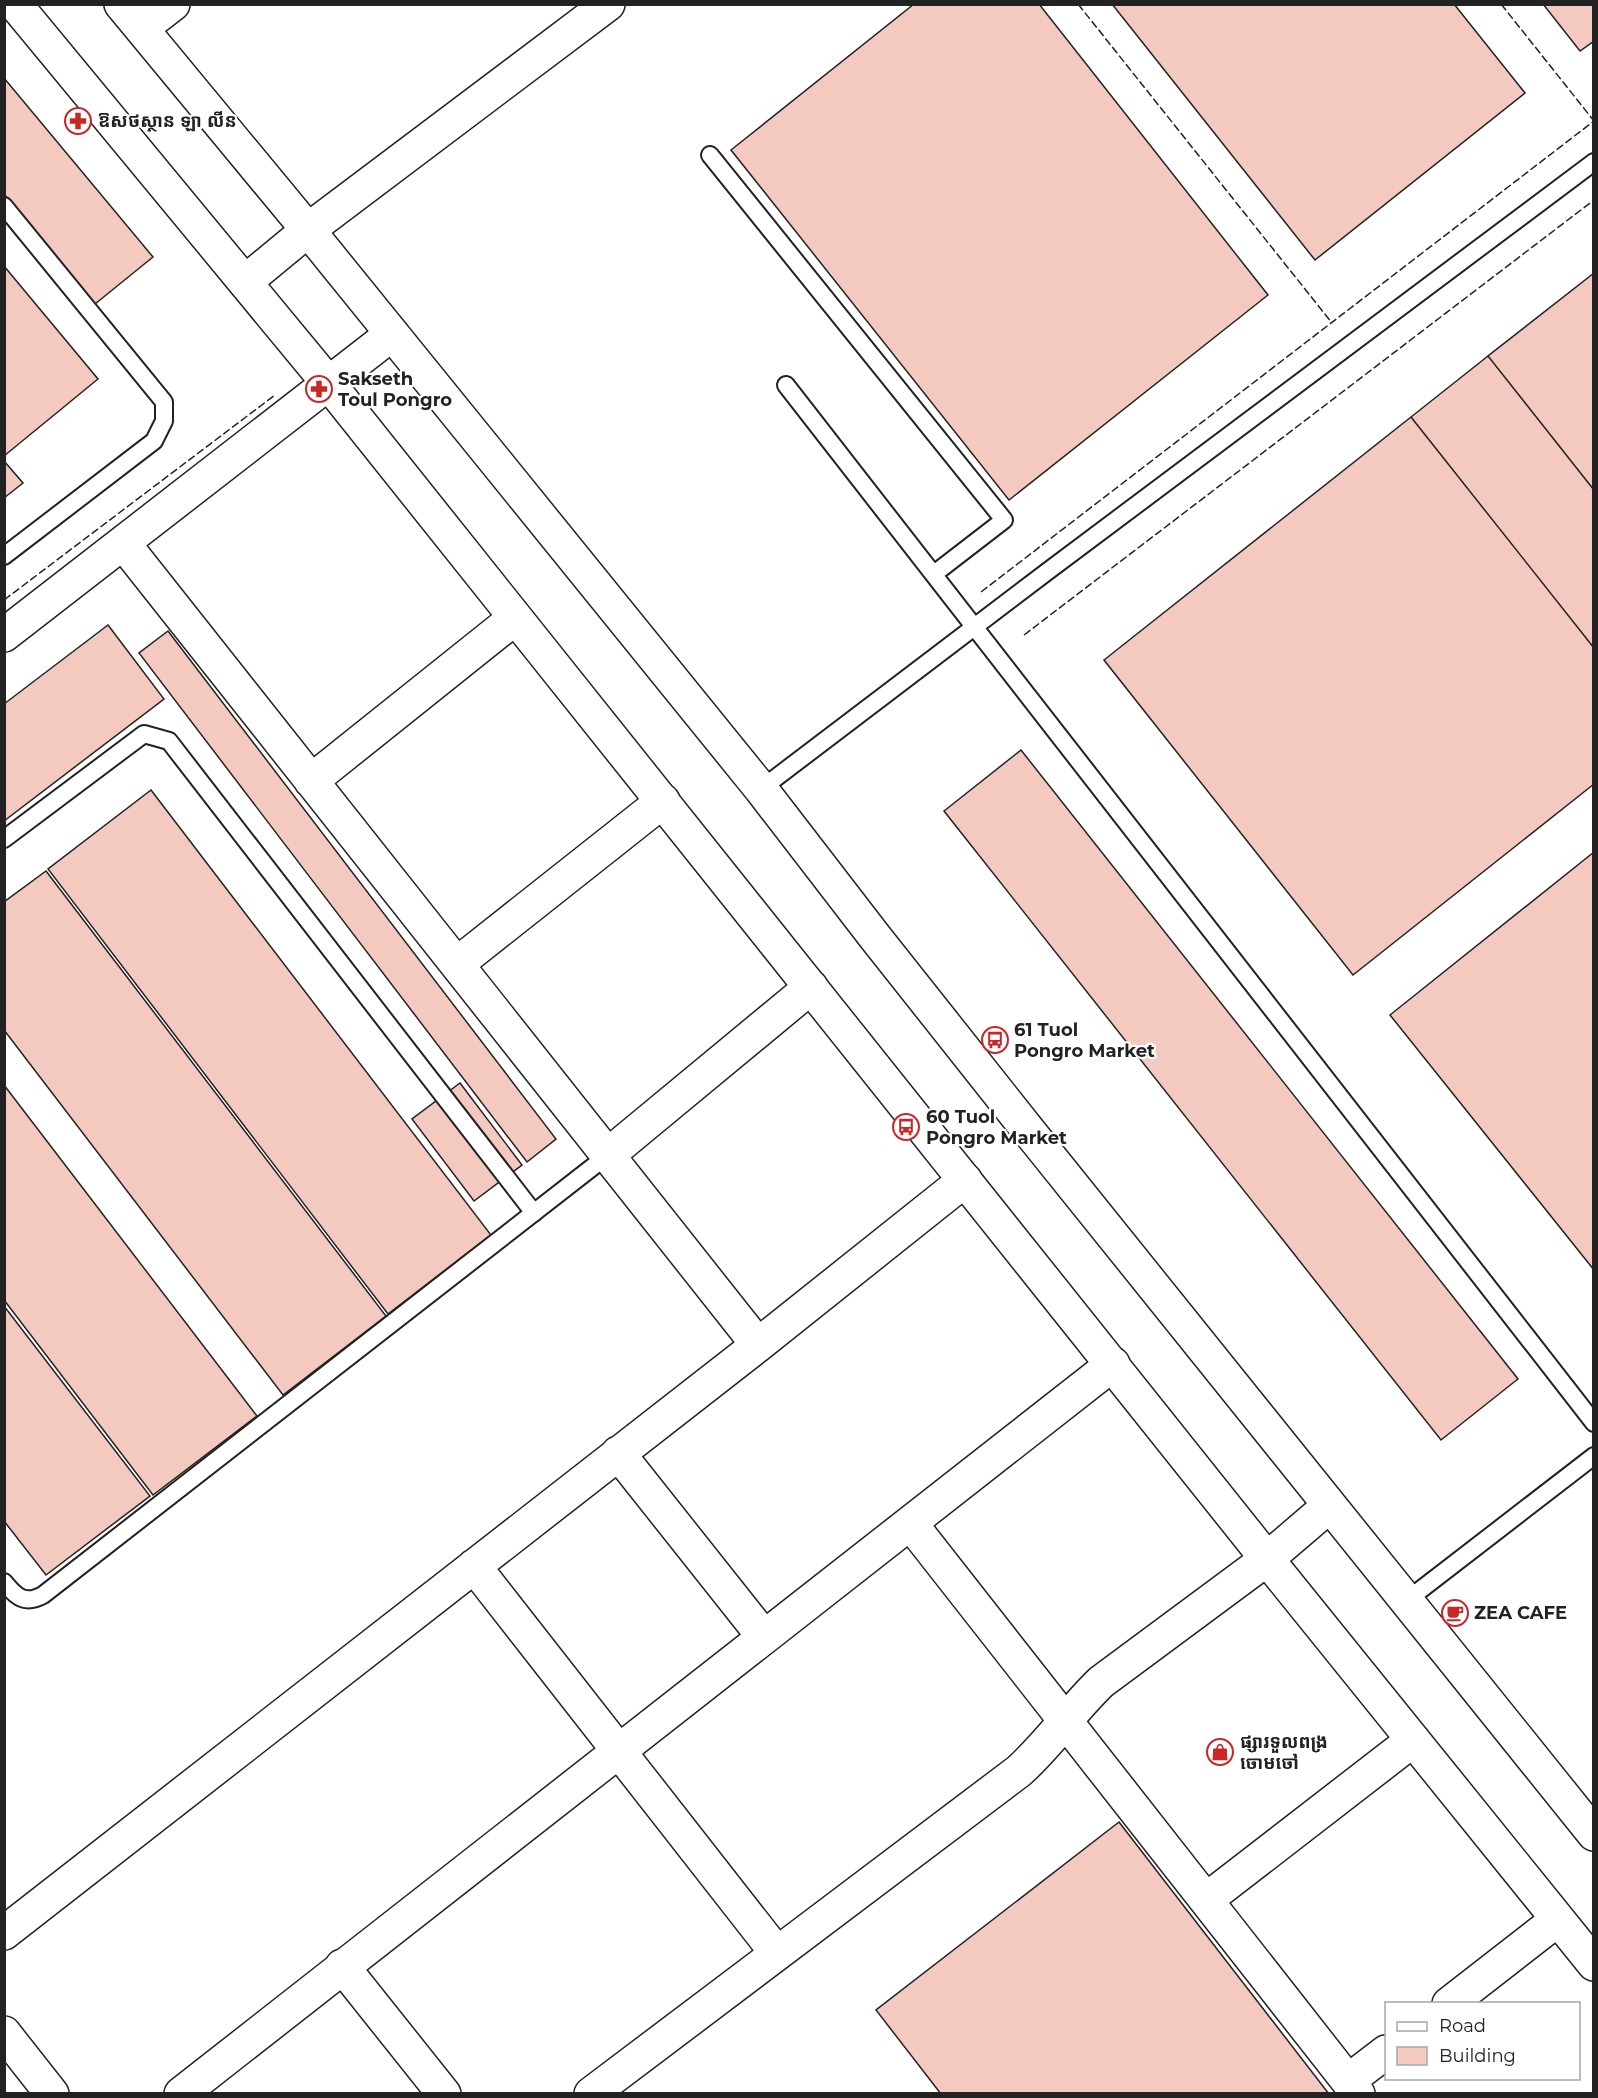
<svg xmlns="http://www.w3.org/2000/svg" width="1598" height="2098" font-family="Montserrat,'Noto Sans Khmer',sans-serif">
	<style>
		.building { fill: #f3c9c0; stroke: #222; stroke-width: 1.5 }
		.lines { fill: none; stroke-linecap: round; stroke-linejoin: round }
		.service-casing { stroke: #222; stroke-width: 20 }
		.minor-casing { stroke: #222; stroke-width: 36 }
		.primary-casing { stroke: #222; stroke-width: 36 }
		.service { stroke: #fff; stroke-width: 16 }
		.minor { stroke: #fff; stroke-width: 33 }
		.primary { stroke: #fff; stroke-width: 33 }
		.fence { stroke: #222; stroke-width: 1.5; stroke-dasharray: 8 3; stroke-linecap: butt }
		.labels { text-anchor: middle; stroke-width: 4.5; stroke-linejoin: round; paint-order: stroke }
		.poi-label { font-size: 18px; font-weight: bold; fill: #222; stroke: #fff; text-anchor: start }
	</style>
	<rect width="100%" height="100%" fill="#fff"/>
	<path class="building" d="M914 4H1039L1268 295 1009 500 731 150Z
		M1112 4H1454L1525 93 1315 260Z
		M1543 4H1594V41L1580 51Z
		M4 78 153 257 95 304 4 194Z
		M4 266 98 379 4 456Z
		M1594 273V490L1488 356Z
		M1488 356 1594 490V648L1411 417Z
		M1411 417 1594 648V784L1353 975 1104 660Z
		M4 461 23 483 4 498Z
		M108 625 164 699 4 821V704Z
		M168 631 556 1139 527 1162 139 653Z
		M1021 750 1518 1379 1441 1440 944 811Z
		M151 790 491 1235 388 1314 48 869Z
		M1594 852V1270L1390 1015Z
		M46 871 386 1316 283 1395 4 1030V902Z
		M460 1083 522 1165 474 1201 412 1119Z
		M4 1085 257 1416 153 1495 4 1300Z
		M4 1306 150 1496 46 1575 4 1521Z
		M1119 1822 1329 2094H941L876 2010Z"/>
	<g class="lines">
		<defs>
			<path id="service" d="M710 155 1004 520 934 574
				M4 206 164 402V421L154 441 4 556
				M786 385 1594 1423
				M761 789 1048 571 1594 162
				M4 839 144 734 169 741 534 1213
				M4 1582C16 1597 25 1605 43 1595L608 1155
				M1406 1601 1594 1456"/>
			<path id="minor" d="M142 28 173 4
				M245 282 308 230 608 4
				M124 544 758 1345
				M4 635 392 334
				M311 781 515 618
				M457 964 663 801
				M608 1155 811 987
				M618 1453 764 1637
				M911 1524 1358 2094
				M474 1566 776 1952
				M1206 1900 1413 1740
				M4 1933 758 1345 965 1180
				M342 1966 444 2094
				M1449 2004 1557 1920
				M4 2033 52 2094
				M1348 2081 1386 2052
				M181 2094 1113 1364
				M591 2094 1019 1771C1050 1743 1071 1711 1101 1682L1267 1559 1329 1506"/>
			<path id="primary" d="M15 4 329 384 1267 1559 1594 1964
				M121 4 308 230 761 789 875 937 1028 1130 1594 1834"/>
		</defs>
		<use href="#service" class="service-casing"/>
		<use href="#minor" class="minor-casing"/>
		<use href="#primary" class="primary-casing"/>
		<use href="#service" class="service"/>
		<use href="#minor" class="minor"/>
		<use href="#primary" class="primary"/>
		<path class="fence" d="M1078 4 1332 323
			M1501 4 1594 121
			M981 592 1594 121
			M4 600 275 395
			M1024 635 1594 200"/>
	</g>
	<defs>
		<symbol id="pharmacy-ring" viewBox="-11 -11 22 22"><circle r="9.5" fill="#fff" stroke="#c62828" stroke-width="1.5"/><path d="M-2-6h4v4h4v4h-4v4h-4v-4h-4v-4h4Z" fill="#c62828"/></symbol>
		<symbol id="bus-ring" viewBox="-11 -11 22 22"><circle r="9.5" fill="#fff" stroke="#c62828" stroke-width="1.5"/><path d="M-5-6H5V4H4V6H2V4H-2V6H-4V4H-5ZM-3.5-4V0h7V-4ZM-3.5 1.2v1.5H-2V1.2ZM2 1.2v1.5H3.5V1.2Z" fill="#c62828"/></symbol>
		<symbol id="cafe-ring" viewBox="-11 -11 22 22"><circle r="9.5" fill="#fff" stroke="#c62828" stroke-width="1.5"/><path d="M-5.5-4.5H6V0H3Q3 3.5 0 3.5H-2.5Q-5.5 3.5-5.5 0ZM3-3.2v2h1.7v-2ZM-6 4.5H4V6H-6Z" fill="#c62828"/></symbol>
		<symbol id="shop-ring" viewBox="-11 -11 22 22"><circle r="9.5" fill="#fff" stroke="#c62828" stroke-width="1.5"/><path d="M-5-2.5h2.3a2.7 3.5 0 0 1 5.4 0H5L5.5 6h-11ZM-1.5-2.5h3a1.5 2.3 0 0 0-3 0Z" fill="#c62828"/></symbol>
	</defs>
	<g fill-rule="evenodd">
		<use href="#pharmacy-ring" x="63" y="106" width="30" height="30"/>
		<use href="#pharmacy-ring" x="304" y="374" width="30" height="30"/>
		<use href="#bus-ring" x="980" y="1025" width="30" height="30"/>
		<use href="#bus-ring" x="891" y="1112" width="30" height="30"/>
		<use href="#cafe-ring" x="1440" y="1598" width="30" height="30"/>
		<use href="#shop-ring" x="1205" y="1737" width="30" height="30"/>
	</g>
	<g class="labels">
		<g class="poi-label">
			<text x="98" y="127">ឱសថស្ថាន ឡា លីន</text>
			<text x="338" y="385">Sakseth<tspan x="338" dy="21">Toul Pongro</tspan></text>
			<text x="1014" y="1036">61 Tuol<tspan x="1014" dy="21">Pongro Market</tspan></text>
			<text x="926" y="1123">60 Tuol<tspan x="926" dy="21">Pongro Market</tspan></text>
			<text x="1474" y="1619">ZEA CAFE</text>
			<text x="1240" y="1748">ផ្សារទួលពង្រ<tspan x="1240" dy="21">ចោមចៅ</tspan></text>
		</g>
	</g>
	<rect width="1598" height="2098" fill="none" stroke="#222222" stroke-width="12"/>
	<rect x="1385" y="2002" width="195" height="78" fill="#ffffff" stroke="#a7a7a7" stroke-width="1.5"/>
	<rect x="1397" y="2022" width="30" height="9" fill="#ffffff" stroke="#a7a7a7" stroke-width="1.5"/>
	<text x="1439" y="2032" font-size="18" fill="#222222">Road</text>
	<rect x="1397" y="2047" width="30" height="18" fill="#f3c9c0" stroke="#a7a7a7" stroke-width="1.5"/>
	<text x="1439" y="2062" font-size="18" fill="#222222">Building</text>
</svg>
